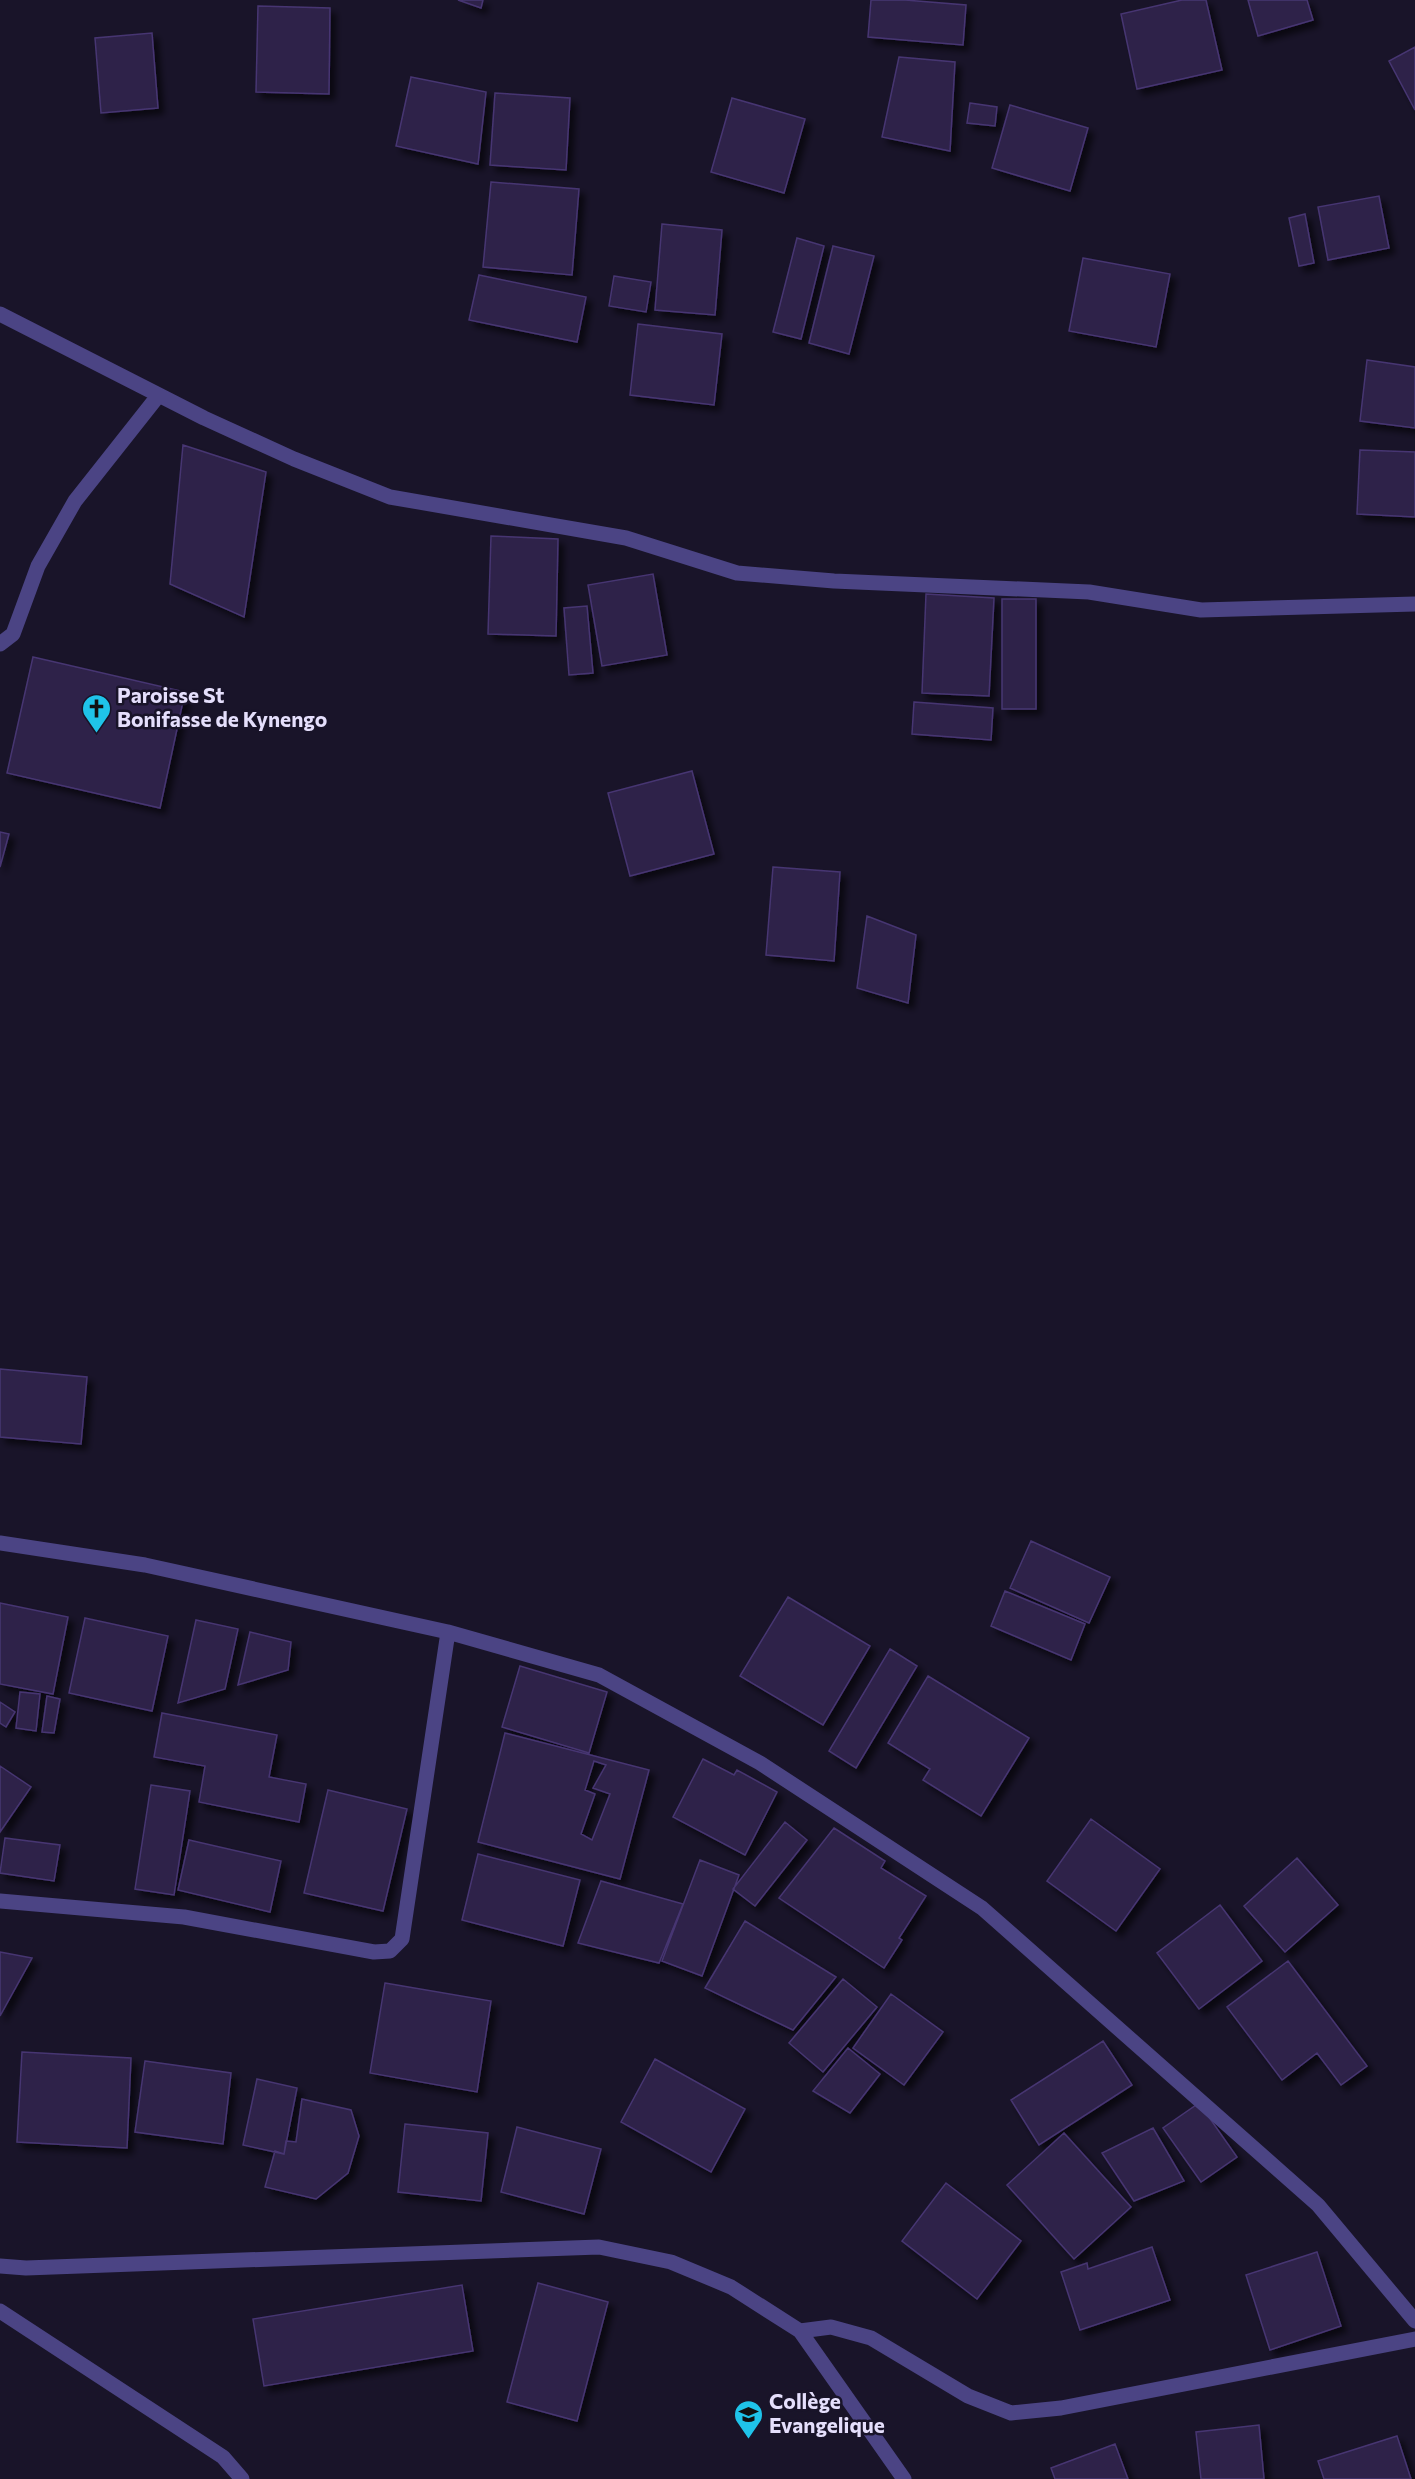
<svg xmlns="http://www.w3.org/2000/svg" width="1415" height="2479" font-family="Commissioner,sans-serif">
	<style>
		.building { fill: #2d2249; stroke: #473672; stroke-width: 1.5; fill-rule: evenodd; filter: url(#shadow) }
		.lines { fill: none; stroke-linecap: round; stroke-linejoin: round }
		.lane { stroke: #4b4484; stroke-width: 15 }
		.street { stroke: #4b4484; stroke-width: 15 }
		.labels { text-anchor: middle; stroke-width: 5; stroke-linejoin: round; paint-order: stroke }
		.poi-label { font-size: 21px; font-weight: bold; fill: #e5dffc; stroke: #191429; text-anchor: start }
	</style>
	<defs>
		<filter id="shadow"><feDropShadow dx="5.5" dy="5.5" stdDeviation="3" flood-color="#0009"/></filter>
	</defs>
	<rect width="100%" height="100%" fill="#191429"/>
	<path class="building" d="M458 0H483L481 8Z
		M871 0H905L966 5 963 45 868 37Z
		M1182 0H1206L1222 70 1137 89 1121 14Z
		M1248 0H1307L1313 20 1258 36Z
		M258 6 330 8 329 94 256 92Z
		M152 33 158 108 101 113 95 38Z
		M1415 47V110L1389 61Z
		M899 57 955 62 950 151 882 137Z
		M411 77 486 92 478 164 396 146Z
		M495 93 570 98 566 170 490 165Z
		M732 98 805 119 784 193 711 172Z
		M970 103 997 107 995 126 967 123Z
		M1010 105 1088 128 1070 191 992 168Z
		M491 182 579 189 572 275 483 267Z
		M1379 196 1389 248 1328 260 1318 207Z
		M1305 214 1314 263 1299 266 1289 218Z
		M662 224 722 230 715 315 655 310Z
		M797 238 824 246 801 339 773 332Z
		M833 246 874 256 849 354 809 343Z
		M1083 258 1170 274 1156 347 1069 331Z
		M479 275 586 297 577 342 469 320Z
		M614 276 651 282 646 312 609 306Z
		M638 324 722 334 714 405 630 395Z
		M1367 360 1415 367V428L1360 421Z
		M183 445 266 472 244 617 170 584Z
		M1360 450 1415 452V517L1357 514Z
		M491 536 558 539 556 636 488 634Z
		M653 574 667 655 602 666 588 585Z
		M926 594 994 598 989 696 922 693Z
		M1002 599H1036V709H1002Z
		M587 606 593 673 569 675 564 608Z
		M33 657 185 692 160 808 7 773Z
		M914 702 993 708 991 740 912 734Z
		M692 771 714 854 630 876 608 793Z
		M0 832 9 834 0 867Z
		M773 867 840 872 834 961 766 955Z
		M867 916 916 935 908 1003 857 988Z
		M0 1369 87 1377 81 1444 0 1437Z
		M1031 1541 1110 1577 1089 1623 1010 1588Z
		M1005 1591 1085 1624 1071 1660 991 1626Z
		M788 1597 870 1646 823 1725 740 1676Z
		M0 1603 68 1617 53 1694 0 1684Z
		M85 1618 168 1636 152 1711 69 1693Z
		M196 1620 238 1629 225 1689 178 1703Z
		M250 1632 291 1642 288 1670 238 1685Z
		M890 1649 917 1666 856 1768 829 1751Z
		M520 1666 607 1692 589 1753 502 1727Z
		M928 1676 1029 1738 981 1816 923 1780 930 1769 888 1743Z
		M20 1692 40 1694 36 1731 16 1728Z
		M47 1696 60 1699 54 1733 42 1732Z
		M0 1702 15 1712 6 1727 0 1723Z
		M162 1713 277 1735 269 1777 306 1784 299 1822 199 1802 205 1766 154 1757Z
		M505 1733 649 1770 620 1879 478 1842ZM594 1761 606 1765 593 1788 610 1794 592 1840 581 1834 595 1794 585 1790Z
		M703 1759 734 1775 737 1770 777 1792 745 1855 673 1817Z
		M0 1766 31 1787 0 1832Z
		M151 1785 190 1791 174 1895 135 1889Z
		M328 1790 407 1809 383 1911 304 1893Z
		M1091 1819 1160 1869 1116 1931 1047 1881Z
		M785 1822 807 1840 755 1906 733 1889Z
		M834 1828 885 1861 881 1868 926 1896 899 1938 902 1940 884 1968 779 1898Z
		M5 1838 60 1845 54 1881 0 1873Z
		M189 1840 281 1861 270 1912 178 1890Z
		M478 1854 580 1880 563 1946 462 1920Z
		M1297 1858 1338 1905 1285 1952 1244 1906Z
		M700 1860 739 1875 702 1976 662 1961Z
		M601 1881 683 1904 659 1963 578 1943Z
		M1220 1905 1262 1961 1199 2009 1157 1953Z
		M745 1921 836 1977 793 2030 705 1988Z
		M0 1952 32 1958 0 2016Z
		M1288 1961 1367 2066 1341 2085 1317 2053 1282 2080 1227 2007Z
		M843 1979 877 2007 823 2072 789 2043Z
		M385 1983 491 2001 477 2092 370 2073Z
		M891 1994 943 2032 904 2085 853 2048Z
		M1103 2041 1132 2085 1039 2145 1011 2100Z
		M848 2048 880 2074 850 2113 813 2091Z
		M22 2052 131 2058 127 2148 17 2142Z
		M655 2059 745 2109 711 2172 621 2122Z
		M145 2061 231 2073 223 2144 135 2132Z
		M257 2079 297 2088 284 2154 243 2145Z
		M302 2099 351 2110 359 2136 348 2173 316 2199 265 2187 275 2151 284 2154 286 2141 296 2142Z
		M1199 2103 1237 2157 1201 2182 1163 2128Z
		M405 2124 488 2133 481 2201 398 2192Z
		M517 2127 601 2149 584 2214 501 2192Z
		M1153 2128 1184 2181 1134 2201 1102 2153Z
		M1064 2133 1131 2207 1074 2259 1007 2185Z
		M946 2183 1021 2241 977 2299 902 2241Z
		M1152 2247 1170 2300 1080 2330 1061 2272 1087 2263 1088 2269Z
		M1317 2252 1341 2326 1270 2350 1246 2275Z
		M538 2283 608 2302 577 2421 507 2402Z
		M462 2285 473 2351 264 2386 253 2319Z
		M1259 2425 1264 2479H1201L1196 2432Z
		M1397 2436 1411 2479H1324L1318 2461Z
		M1115 2444 1128 2479H1055L1051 2468Z"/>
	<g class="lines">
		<path class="lane" d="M0 2311 223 2457 242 2479"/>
		<path class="street" d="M0 314 204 418 294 459 390 497 626 538 737 573 834 581 1089 592 1201 610 1415 604
			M0 644 13 634 38 566 75 501 158 396
			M0 1543 145 1565 448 1632 599 1675 760 1763 982 1908 1318 2205 1415 2321
			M0 1901 184 1917 374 1952 390 1951 402 1939 448 1632
			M0 2266 26 2268 599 2247 671 2262 731 2287 800 2331 904 2479
			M800 2331 831 2327 871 2338 968 2396 1011 2413 1061 2408 1415 2339"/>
	</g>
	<defs>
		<symbol id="church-pin" viewBox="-11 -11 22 30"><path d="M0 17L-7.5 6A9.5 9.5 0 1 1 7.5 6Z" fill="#1fc3e9" stroke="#191429"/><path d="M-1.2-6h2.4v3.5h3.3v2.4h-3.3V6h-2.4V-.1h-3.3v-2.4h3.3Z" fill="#111"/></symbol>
		<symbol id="school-pin" viewBox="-11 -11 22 30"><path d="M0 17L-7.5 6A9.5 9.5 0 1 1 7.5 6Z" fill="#1fc3e9" stroke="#191429"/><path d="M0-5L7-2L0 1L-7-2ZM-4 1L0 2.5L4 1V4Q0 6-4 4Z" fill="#111"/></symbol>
	</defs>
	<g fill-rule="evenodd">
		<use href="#church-pin" x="80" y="692" width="33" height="45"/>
		<use href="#school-pin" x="732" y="2398" width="33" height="45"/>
	</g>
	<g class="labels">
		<g class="poi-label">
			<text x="117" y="703">Paroisse St<tspan x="117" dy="24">Bonifasse de Kynengo</tspan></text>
			<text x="769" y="2409">Collège<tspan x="769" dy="24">Evangelique</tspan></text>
		</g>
	</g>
</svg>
